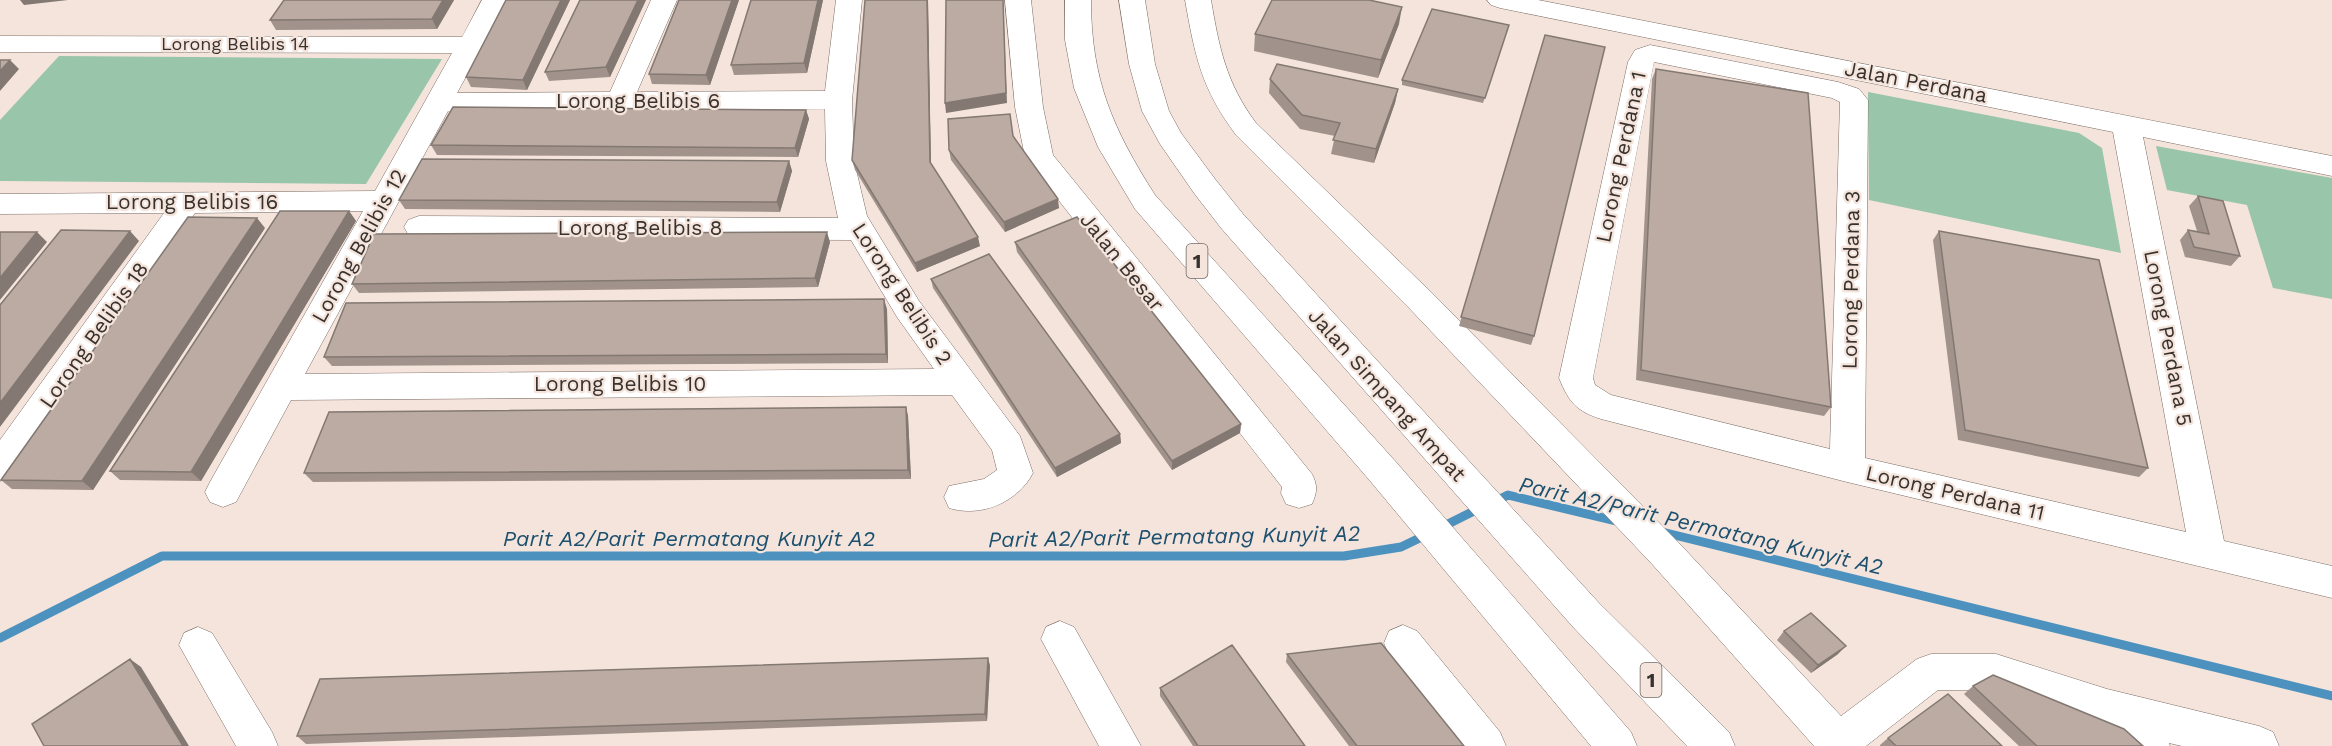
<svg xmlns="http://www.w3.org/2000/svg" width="2332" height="746" font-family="'Work Sans',sans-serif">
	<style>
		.green { fill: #99c5aa }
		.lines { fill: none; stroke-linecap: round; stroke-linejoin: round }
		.stream { stroke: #4d92be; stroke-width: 9 }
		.street-casing { stroke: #7b6d66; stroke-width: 1 }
		.highway-casing { stroke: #7b6d66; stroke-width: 1 }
		.street { fill: #fff; fill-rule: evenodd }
		.highway { fill: #fff; fill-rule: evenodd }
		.wall { fill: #a1938c }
		.shaded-wall { fill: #837872 }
		.building { fill: #bbaba3; stroke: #837872; stroke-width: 1.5 }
		.labels { text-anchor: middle; stroke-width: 4.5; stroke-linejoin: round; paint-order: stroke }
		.far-street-label { font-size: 18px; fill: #38322f; stroke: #f4e4db }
		.shield { fill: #f4e4db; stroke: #706763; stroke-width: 1.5 }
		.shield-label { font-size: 20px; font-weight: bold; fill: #38322f }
		.street-label { font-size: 21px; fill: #38322f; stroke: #f4e4db }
		.water-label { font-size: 22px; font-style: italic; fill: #1c506f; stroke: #f4e4db }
	</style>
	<rect width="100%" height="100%" fill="#f4e4db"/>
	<path class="green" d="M59 56 442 59 366 184 0 181V120Z
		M1868 92 2079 133 2102 148 2121 253 1869 200Z
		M2156 146 2332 178V299L2273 288 2247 205 2167 190Z"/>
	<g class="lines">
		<path class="stream" d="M1494 502 1508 495 1620 522
			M1440 528 1482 507
			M1662 532 2332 696
			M0 638 162 556H1344L1401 547 1428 534"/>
		<defs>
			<path id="street" d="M482 0H508L457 93 610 92 651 0H677L637 92 825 91 836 0H862L852 100 854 161 867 216 919 301 1020 436 1033 473C1018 502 981 518 949 508L944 497 949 486 984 479 997 470 992 450 952 395 291 400 236 502 223 507 210 502 205 492 210 482 363 211 195 213 12 477 0 481V440L164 213 0 214V194L375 191 452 53 0 52V36L462 37ZM825 109 826 161 838 218 419 216 408 220 404 227 408 234 419 238 851 240 897 317 934 369 305 374 448 111Z
				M1005 0H1031L1043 107 1053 155 1312 474C1318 486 1317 492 1312 504L1299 508 1286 504 1281 493 1282 487 1025 157 1015 107Z
				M1185 0H1211C1219 47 1226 83 1256 123L1432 293 1678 542 1841 716 1917 659 1931 654H1996L2107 689 2259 726 2273 732 2279 746H2182L2169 743 2170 746H2120L2096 723 1996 690H1938L1866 746H1814L1652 564 1410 309 1236 135C1201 88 1195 56 1185 0Z
				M1487 0H1538L2332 156V176L2143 137 2224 541 2332 566V598L1847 482 1601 419C1576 411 1569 402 1559 378L1628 62 1635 50 1650 45 1838 82 1859 89 1868 100 1865 458 2186 532 2113 132 1500 8 1491 5ZM1654 62 1832 98 1840 102 1830 449 1611 395 1595 385 1593 378Z
				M1060 621 1074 627 1141 746H1099L1041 639 1046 627Z
				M1403 625 1417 631 1500 732 1506 746H1461L1389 655 1384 643 1389 631Z
				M198 627 212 633 272 732 278 746H236L179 645 184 633Z"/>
			<path id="highway" d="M1065 0H1091C1091 80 1113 129 1155 195L1396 462 1631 732 1637 746H1591L1371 482 1135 209 1098 147 1074 88 1065 40Z
				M1119 0H1145L1155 64 1169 111 1181 133 1215 179 1243 214 1599 603 1729 732 1735 746H1687L1573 627 1221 228 1194 193 1160 144 1142 111 1129 64Z"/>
		</defs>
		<use href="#street" class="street-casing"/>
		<use href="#highway" class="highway-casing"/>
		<use href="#street" class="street"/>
		<use href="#highway" class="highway"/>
	</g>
	<path class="wall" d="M454 0 437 29 276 30 270 20Z
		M506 0H570L527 90 471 87 466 77Z
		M580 0H646L610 77 549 81 545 72Z
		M739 0 710 85 652 84 649 74Z
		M751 0H823L807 73 734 75 731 65Z
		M928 0 931 165 980 246 917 272 855 170 852 160Z
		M1399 24 1378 78 1254 51 1255 34Z
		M1509 25 1483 103 1402 85V80Z
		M1545 35 1534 336 1531 345 1459 326Z
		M1656 69 1831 407 1824 416 1636 380 1652 79Z
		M1270 79 1398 89 1395 103 1374 163 1331 154 1335 136 1300 129 1269 93Z
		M806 110 809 119 798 157 437 155 431 145Z
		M1013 136 1059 208 1005 232 951 160 949 150Z
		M789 161 792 171 780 212 405 209 399 200Z
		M2198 196 2240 256 2231 266 2185 257 2180 240 2188 230 2197 231 2189 206Z
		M349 211 356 221 201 481 120 480 110 471Z
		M265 228 93 490 12 489 1 480Z
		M1939 231 2148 468 2139 477 1958 440 1933 240Z
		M830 242 818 287 359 293 352 284Z
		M1015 242 1241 424 1240 433 1172 470 1017 252Z
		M931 279 1120 434 1121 443 1057 477 933 288Z
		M887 309 888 363 332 366 324 357Z
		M906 407 908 416 911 479 313 482 304 473Z
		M1784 631 1838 654 1811 673 1777 640Z
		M1287 654 1464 746H1349L1286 662Z
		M988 658 990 666 987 721 306 744 297 736Z
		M1973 686 2143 746H2019L1964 694Z
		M1160 688 1305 746H1193L1160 696Z
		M1888 738 2002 746H1880V745Z"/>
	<path class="shaded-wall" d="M20 0H68L24 5Z
		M443 0H454L437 29 432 19Z
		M561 0H570L527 90 523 80Z
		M638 0H646L610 77 606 67Z
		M732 0H739L710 85 706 75Z
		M818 0H823L807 73 804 63Z
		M927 0H928L931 172 930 162Z
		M1003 0 1007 103 946 113 945 103Z
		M1402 7 1399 24 1378 78 1381 60Z
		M10 60 19 69 0 91V71Z
		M1398 89 1395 103 1374 163 1376 149Z
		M806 110 809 119 798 157 795 148Z
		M789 161 792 171 780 212 777 202Z
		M1058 199 1059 208 1005 232 1004 222Z
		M349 211 356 221 201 481 191 472Z
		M257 218 265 228 93 490 82 481Z
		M130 231 139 241 0 427V403Z
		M37 232 47 242 0 300V278Z
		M827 232 830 242 818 287 815 278Z
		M978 237 980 246 917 272 915 263Z
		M884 299 887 309 888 363 886 354Z
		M906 407 908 416 911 479 908 470Z
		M1241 424 1240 433 1172 470V461Z
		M1120 434 1121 443 1057 477 1055 468Z
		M1846 646 1838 654 1811 673 1818 665Z
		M988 658 990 666 987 721 985 714Z
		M130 659 141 667 189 746H183Z"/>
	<path class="building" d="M284 0H443L432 19 270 20Z
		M506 0H561L523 80 466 77Z
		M580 0H638L606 67 545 72Z
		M679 0H732L706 75 649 74Z
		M751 0H818L804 63 731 65Z
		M865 0H927L930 162 978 237 915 263 852 160Z
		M946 0H1003L1006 93 945 103Z
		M1272 0H1369L1402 7 1381 60 1255 34Z
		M1432 9 1509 25 1485 98 1402 80Z
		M1545 35 1605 47 1534 336 1461 317Z
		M0 60H10L0 71Z
		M1277 64 1398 89 1376 149 1333 140 1340 123 1302 115 1270 79Z
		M1656 69 1808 93 1831 407 1641 370Z
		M453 107 806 110 795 148 431 145Z
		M1010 114 1013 136 1058 199 1004 222 949 150 948 119Z
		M422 159 789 161 777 202 399 200Z
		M2198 196 2223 201 2240 256 2194 247 2188 230 2209 234Z
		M280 211H349L191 472 110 471Z
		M188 217 257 218 82 481 1 480Z
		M1077 217 1241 424 1172 461 1015 242Z
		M61 230 130 231 0 403V305Z
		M1939 231 2099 260 2148 468 1965 430Z
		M0 232H37L0 278Z
		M827 232 815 278 352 284 374 234Z
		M989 254 1120 434 1055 468 931 279Z
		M884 299 886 354 324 357 346 303Z
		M906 407 908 470 304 473 329 412Z
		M1811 613 1846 646 1818 665 1784 631Z
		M1381 643 1464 746H1357L1287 654Z
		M1232 645 1305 746H1198L1160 688Z
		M988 658 985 714 297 736 320 679Z
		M130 659 183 746H44L32 724Z
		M1993 675 2124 729 2143 746H2037L1973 686Z
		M1948 694 2002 746H1896L1888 738Z"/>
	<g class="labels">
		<g class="far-street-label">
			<text x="235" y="50">Lorong Belibis 14</text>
		</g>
		<g class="shield">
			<rect x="1186.5" y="244" width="21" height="34" rx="4.5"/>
			<rect x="1640.5" y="663" width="21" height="34" rx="4.5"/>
		</g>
		<g class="shield-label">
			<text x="1197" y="268">1</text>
			<text x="1651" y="687">1</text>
		</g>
		<g class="street-label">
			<text transform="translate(1916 82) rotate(11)" y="7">Jalan Perdana</text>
			<text x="638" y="108">Lorong Belibis 6</text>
			<text transform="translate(1621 157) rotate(-78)" y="7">Lorong Perdana 1</text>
			<text x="192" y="209">Lorong Belibis 16</text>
			<text x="640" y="235">Lorong Belibis 8</text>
			<text transform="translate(359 246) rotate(-61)" y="7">Lorong Belibis 12</text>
			<text transform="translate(1122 262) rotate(51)" y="7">Jalan Besar</text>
			<text transform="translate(1851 280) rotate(-89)" y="7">Lorong Perdana 3</text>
			<text transform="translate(902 294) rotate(57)" y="7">Lorong Belibis 2</text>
			<text transform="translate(94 335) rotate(-55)" y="7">Lorong Belibis 18</text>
			<text transform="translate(2168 338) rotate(79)" y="7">Lorong Perdana 5</text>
			<text x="620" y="391">Lorong Belibis 10</text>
			<text transform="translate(1387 395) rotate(48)" y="7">Jalan Simpang Ampat</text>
			<text transform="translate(1955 493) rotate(13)" y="7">Lorong Perdana 11</text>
		</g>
		<g class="water-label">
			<text transform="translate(1701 525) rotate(13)" y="8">Parit A2/Parit Permatang Kunyit A2</text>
			<text transform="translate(1174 536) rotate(-1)" y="8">Parit A2/Parit Permatang Kunyit A2</text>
			<text x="689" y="546">Parit A2/Parit Permatang Kunyit A2</text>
		</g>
	</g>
</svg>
